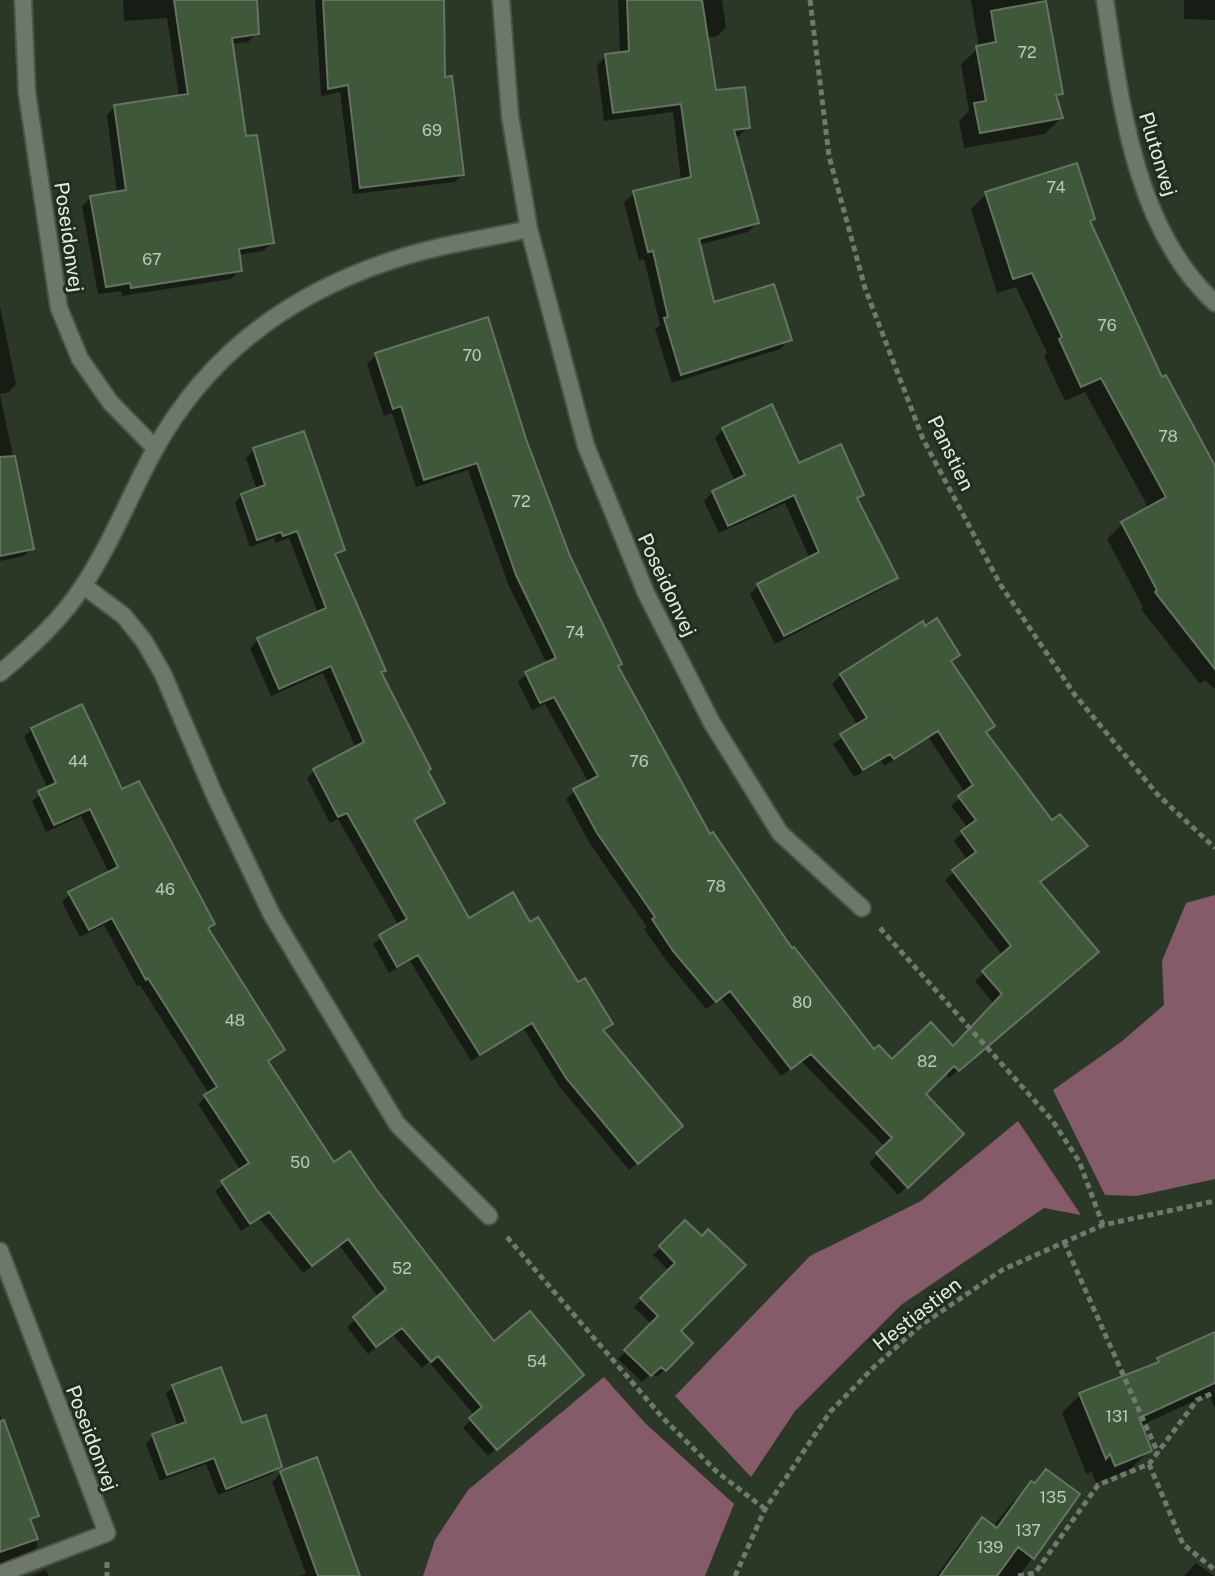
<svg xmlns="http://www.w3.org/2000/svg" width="1215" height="1576" font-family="'Public Sans',sans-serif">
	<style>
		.forest { fill: #855b69 }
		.shadow { fill: #0007 }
		.building { fill: #3f5839; stroke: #657462; stroke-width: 2 }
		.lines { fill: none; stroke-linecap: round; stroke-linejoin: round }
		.minor-casing { stroke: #495545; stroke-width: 20 }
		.path { stroke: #6f7a6c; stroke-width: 5; stroke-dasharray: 6 4; stroke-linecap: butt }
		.minor { stroke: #6d786a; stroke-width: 16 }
		.labels { text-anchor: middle; stroke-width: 6; stroke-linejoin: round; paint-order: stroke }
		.number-label { font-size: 16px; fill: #bcc8b8 }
		.street-label { font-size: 20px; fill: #e5ede3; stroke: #212d1e }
	</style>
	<rect width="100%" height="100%" fill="#2b3827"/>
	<path class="forest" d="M1215 895V1179L1137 1196 1105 1195 1053 1090 1121 1042 1164 1005 1162 961 1186 903Z
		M1018 1121 1081 1215 1044 1208 901 1305 795 1411 751 1477 675 1396 810 1256 921 1201Z
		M604 1377 645 1423 734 1504 705 1576H423L435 1540 468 1490Z"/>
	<path class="shadow" d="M123 0H255L257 33 248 42 231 44 244 139 272 243 263 251 238 255 240 270 231 279 122 296 121 291 98 294 82 206 91 198 117 193 107 115 115 106 179 97 167 18 124 21Z
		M315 0H431L443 80 462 174 455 182 353 194 340 92 321 96Z
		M618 0H722L726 27 717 36 707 38 714 93 748 127 739 136 734 137 757 223 748 232 698 245 713 305 790 340 780 349 672 383 655 329 660 325 644 259 639 260 624 202 634 193 681 181 673 112 604 121 597 65 606 56 620 54Z
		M971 0H1044L1061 93 1055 99 1061 118 1045 134 964 148 959 121 969 111 961 64 979 48Z
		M1184 0H1215V20L1184 19Z
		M986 194 1093 219 1089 223 1161 380 1215 470V689L1205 680 1200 684 1141 609 1143 607 1107 539 1122 524 1149 509 1085 392 1065 401 1044 356 1047 353 1016 287 997 293 971 209Z
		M0 306 16 384 9 392 0 394Z
		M376 355 524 440 568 557 617 666 709 837 792 951 874 1052 892 1062 953 1048 994 1004 975 981 1003 956 945 880 968 861 954 841 968 828 951 806 965 793 929 738 884 766 881 761 854 777 833 744 858 726 832 684 841 675 922 624 957 655 950 662 985 733 1039 883 1087 961 949 1078 945 1073 923 1094 962 1134 898 1195 869 1163 885 1147 801 1061 781 1076 721 998 706 1009 665 959 644 929 647 927 589 842 566 799 575 791 589 783 545 704 532 710 518 682 527 674 547 664 508 584 468 470 416 487 392 413 384 416 367 364Z
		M0 394 32 548 24 556 0 561Z
		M723 429 861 494 856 500 896 577 887 586 775 644 750 594 759 585 810 559 785 503 719 533 704 501 713 492 735 482 715 438Z
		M254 450 343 550 335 558 384 671 380 674 443 802 435 810 413 822 468 920 529 924 610 1023 602 1032 673 1134 629 1170 559 1086 524 1029 471 1061 410 961 389 973 373 944 399 926 338 819 330 823 307 778 314 771 356 749 323 673 271 696 250 648 258 640 318 613 289 538 275 543 274 538 250 547 235 503 242 495 257 490 246 458Z
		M32 729 121 791 212 924 207 929 283 1050 267 1063 334 1165 374 1190 494 1344 574 1383 488 1456 463 1428 475 1416 429 1362 422 1368 393 1335 368 1354 347 1327 379 1298 339 1245 303 1273 260 1219 241 1231 215 1191 241 1171 198 1104 209 1094 140 985 137 986 104 925 80 937 62 902 70 894 109 873 81 816 46 832 32 801 48 789 24 737Z
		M685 1222 702 1238 678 1331 691 1343 657 1377 652 1373 642 1382 618 1359 652 1325 634 1307 669 1271 653 1255Z
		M1215 1336V1409L1209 1394 1140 1426 1150 1450 1131 1469 1096 1483 1091 1471 1087 1475 1062 1413 1080 1395 1151 1367 1158 1360Z
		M173 1386 240 1425 280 1466 272 1474 218 1495 206 1464 160 1481 146 1444 153 1436 178 1427 166 1394Z
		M0 1415 36 1515 29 1522 38 1546 30 1554 0 1566Z
		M316 1460 358 1576H299L306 1574 272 1482 281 1473Z
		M1046 1471 1078 1495 1019 1576H936L961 1542 982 1520 993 1527 1009 1506Z
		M1196 1563 1214 1576H1184Z
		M46 1570 49 1576H31Z"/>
	<path class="building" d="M174 0H257L259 34 232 38 246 136 257 135 274 243 239 249 242 271 131 288 130 283 106 287 90 196 126 190 114 105 188 94Z
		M323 0H444L445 77 452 76 464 175 360 188 348 85 328 89Z
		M627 0H702L716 90 745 87 750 128 734 130 759 223 699 239 714 302 774 284 792 340 681 375 664 318 668 317 653 251 648 252 633 191 691 177 681 104 613 113 605 54 629 51Z
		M1046 1 1063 94 1056 95 1063 118 980 133 974 103 986 101 976 46 996 42 991 11Z
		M1077 163 1095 219 1090 221 1162 377 1166 375 1215 466V669L1155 592 1157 590 1121 522 1166 497 1101 378 1081 387 1059 339 1062 337 1032 273 1013 279 985 192Z
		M488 317 526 439 570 556 622 664 618 666 710 834 713 832 792 948 794 947 874 1049 879 1045 892 1059 931 1022 953 1046 1002 994 982 971 1011 946 952 870 976 852 961 831 976 820 958 796 973 785 938 731 894 759 890 754 863 770 840 734 867 718 840 674 923 621 925 626 937 618 960 655 951 661 995 726 986 732 1052 820 1060 814 1088 846 1040 882 1099 952 959 1071 954 1066 926 1094 964 1134 908 1188 876 1153 892 1138 811 1054 791 1069 730 991 716 1002 673 951 652 919 655 917 597 833 573 789 598 776 554 697 540 703 525 672 556 658 516 575 477 463 424 480 401 406 393 409 375 353Z
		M772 404 799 463 841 444 864 495 857 498 898 578 784 636 757 584 819 552 794 495 728 526 712 491 745 475 722 428Z
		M304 431 345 550 335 554 386 671 381 672 431 769 428 771 445 803 414 820 469 918 513 892 530 922 538 917 578 982 585 978 613 1024 603 1030 683 1126 638 1164 566 1078 532 1023 480 1055 418 955 397 967 379 935 407 919 347 813 338 817 313 769 364 742 331 666 279 689 257 638 326 608 297 531 283 536 281 532 257 540 241 494 265 485 253 448Z
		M15 456 34 549 0 556V457Z
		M82 704 122 789 139 781 215 924 208 928 285 1050 268 1061 334 1162 350 1151 376 1189 494 1341 530 1311 584 1375 497 1450 469 1418 482 1407 438 1356 431 1362 402 1328 376 1347 353 1317 386 1289 348 1239 312 1266 269 1212 250 1224 221 1181 249 1163 204 1095 217 1087 148 978 146 980 112 918 89 930 68 892 118 867 90 809 54 825 38 791 56 783 31 728Z
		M685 1220 702 1236 708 1229 746 1265 681 1331 693 1343 666 1371 661 1367 651 1376 624 1350 658 1316 640 1298 675 1263 659 1246Z
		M1215 1332V1383L1139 1418 1152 1451 1115 1466 1110 1454 1106 1459 1079 1393 1159 1362 1157 1358Z
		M221 1367 242 1423 266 1415 282 1467 226 1489 214 1458 167 1475 152 1434 186 1422 172 1385Z
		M4 1420 39 1516 30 1519 38 1539 0 1552V1421Z
		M317 1457 360 1576H318L280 1471Z
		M1046 1469 1080 1494 1034 1559 1018 1547 997 1576H940L982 1517 997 1528 1031 1481 1035 1483Z"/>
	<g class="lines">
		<defs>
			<path id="minor" d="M23 0 27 93 59 308 80 359 111 403 155 448
				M501 0 510 116 529 229 586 446 646 593 712 723 780 833 862 908
				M1105 0C1121 103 1134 228 1215 303
				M84 586 124 616 144 641 163 674 215 796 272 915 397 1124 489 1216
				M0 673C31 647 61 620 83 586 111 544 130 495 154 451 207 354 289 294 393 260 437 245 484 239 529 229
				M0 1251 107 1533 0 1574"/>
		</defs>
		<use href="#minor" class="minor-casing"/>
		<path class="path" d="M810 0 829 156 865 288 923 439 1000 584 1075 695 1158 795 1215 848
			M880 928 1052 1120 1079 1161 1103 1225
			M507 1237 662 1417 717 1472 765 1509
			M1064 1242 1158 1453
			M1149 1464 1183 1544 1215 1570
			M107 1562V1576
			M735 1576 765 1509 830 1412 874 1367 920 1326 1002 1270 1103 1225 1215 1201
			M1018 1576 1035 1573 1098 1485 1149 1464 1197 1400 1215 1392"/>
		<use href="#minor" class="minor"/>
	</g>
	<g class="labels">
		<g class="number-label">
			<text x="1027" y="58">72</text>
			<text x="432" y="136">69</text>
			<text x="1056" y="193">74</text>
			<text x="152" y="265">67</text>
			<text x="1107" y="331">76</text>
			<text x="472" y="361">70</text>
			<text x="1168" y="442">78</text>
			<text x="521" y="507">72</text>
			<text x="575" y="638">74</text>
			<text x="78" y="767">44</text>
			<text x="639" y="767">76</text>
			<text x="716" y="892">78</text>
			<text x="165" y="895">46</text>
			<text x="802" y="1008">80</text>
			<text x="235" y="1026">48</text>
			<text x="927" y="1067">82</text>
			<text x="300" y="1168">50</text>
			<text x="402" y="1274">52</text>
			<text x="537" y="1367">54</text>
			<text x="1117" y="1422">131</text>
			<text x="1053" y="1503">135</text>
			<text x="1028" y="1536">137</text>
			<text x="990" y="1553">139</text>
		</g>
		<g class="street-label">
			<text transform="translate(1158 154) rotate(73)" y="7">Plutonvej</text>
			<text transform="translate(69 237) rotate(82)" y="7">Poseidonvej</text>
			<text transform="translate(951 453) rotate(64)" y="7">Panstien</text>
			<text transform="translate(667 585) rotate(65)" y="7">Poseidonvej</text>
			<text transform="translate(917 1314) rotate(-38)" y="7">Hestiastien</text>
			<text transform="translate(92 1438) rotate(69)" y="7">Poseidonvej</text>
		</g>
	</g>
</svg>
